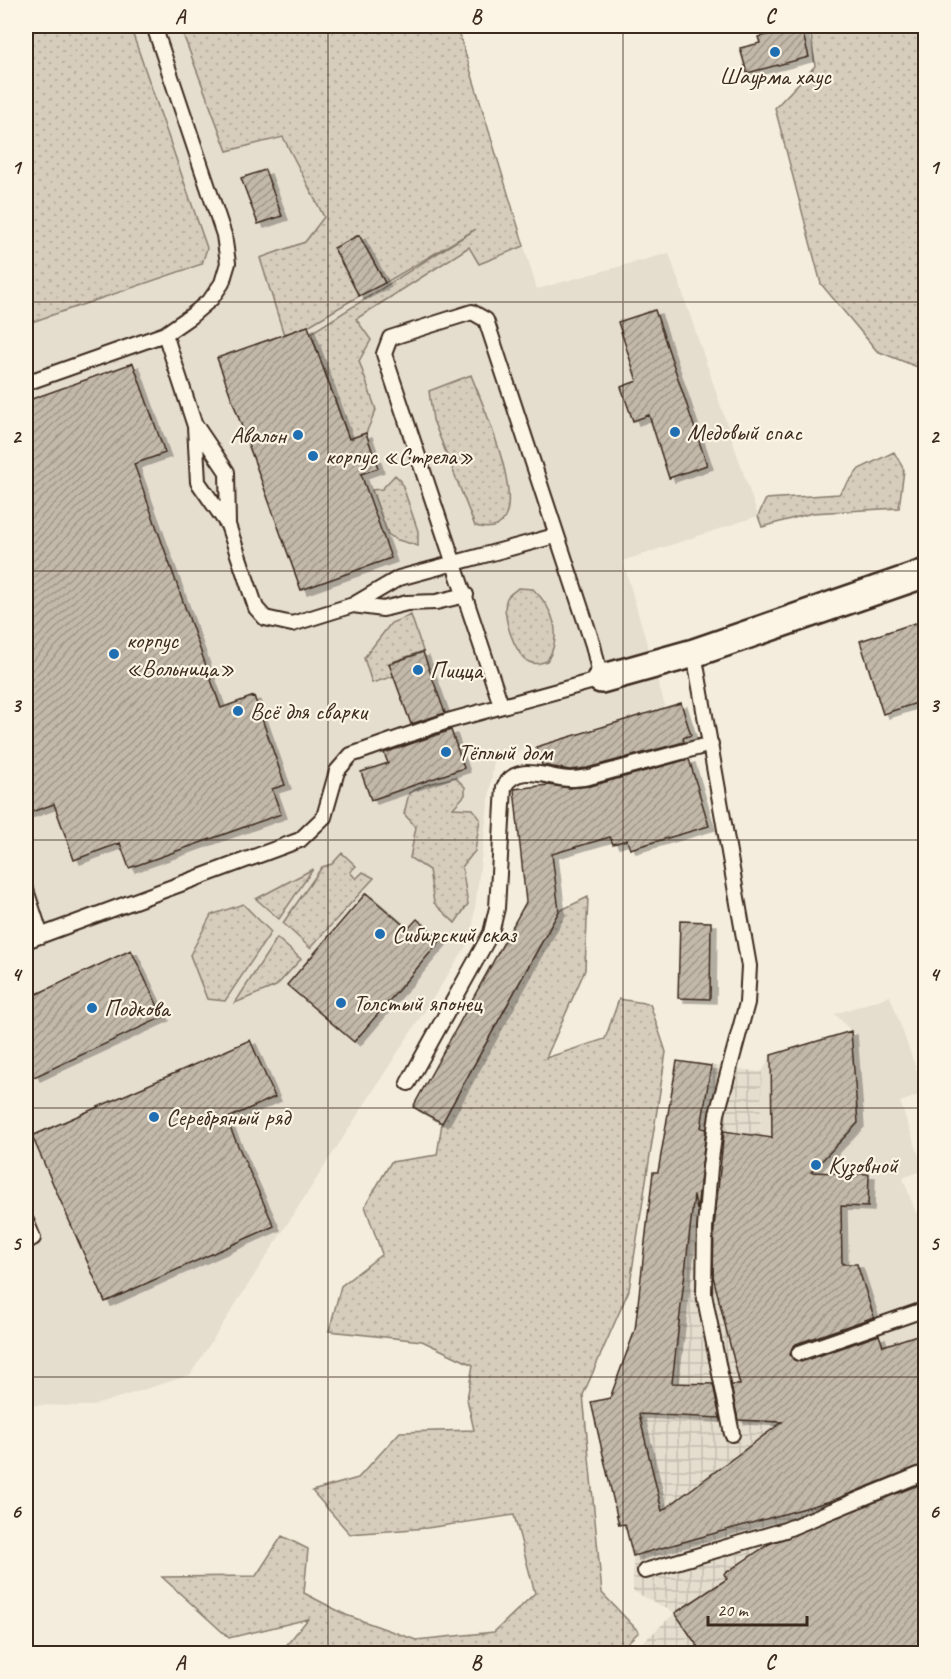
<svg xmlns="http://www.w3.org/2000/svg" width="951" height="1679" font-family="Caveat,sans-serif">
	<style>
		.built { fill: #e5ddce }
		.industrial { fill: url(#industrial-grid) }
		.grass { fill: url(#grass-dots); stroke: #887c6e; stroke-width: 1.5 }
		.building { fill: url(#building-hatch); stroke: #3b2a1e; stroke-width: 1.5; filter: url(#shadow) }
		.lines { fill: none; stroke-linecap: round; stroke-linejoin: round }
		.service-casing { stroke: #3b2a1e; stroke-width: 18 }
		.minor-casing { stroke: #3b2a1e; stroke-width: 32 }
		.service { stroke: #fcf5e5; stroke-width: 14 }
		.minor { stroke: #fcf5e5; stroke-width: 27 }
		.grid { fill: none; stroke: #3b2a1e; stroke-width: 1.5; stroke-opacity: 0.55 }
		.poi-dot { fill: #1f6fb2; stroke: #fcf5e5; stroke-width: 2 }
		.labels { text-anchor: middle; stroke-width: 4.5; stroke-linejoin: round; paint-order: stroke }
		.poi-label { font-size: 24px; fill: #3b2a1e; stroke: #fcf5e5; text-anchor: start }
		.neatline { fill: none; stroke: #3b2a1e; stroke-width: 2 }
		.grid-label { font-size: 20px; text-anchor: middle; font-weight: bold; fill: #3b2a1e }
	</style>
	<defs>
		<pattern id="industrial-grid" width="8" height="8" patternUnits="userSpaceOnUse" patternTransform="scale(1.5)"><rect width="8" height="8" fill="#e5ddce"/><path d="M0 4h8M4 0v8" fill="none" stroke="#c5beb0"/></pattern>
		<pattern id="grass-dots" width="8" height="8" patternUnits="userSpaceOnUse" patternTransform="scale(1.5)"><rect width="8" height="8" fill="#d6cdbd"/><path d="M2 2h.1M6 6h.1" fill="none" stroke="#b9b0a2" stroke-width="1.8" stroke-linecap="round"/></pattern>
		<pattern id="building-hatch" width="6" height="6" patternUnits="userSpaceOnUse" patternTransform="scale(1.5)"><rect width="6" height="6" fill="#c3b9aa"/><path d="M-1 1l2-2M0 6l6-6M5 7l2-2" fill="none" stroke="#a0978a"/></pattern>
		<filter id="shadow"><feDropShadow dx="6" dy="4" stdDeviation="0" flood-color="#0004"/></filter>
	</defs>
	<rect width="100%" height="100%" fill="#f4eddd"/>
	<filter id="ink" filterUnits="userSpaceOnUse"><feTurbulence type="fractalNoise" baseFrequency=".0167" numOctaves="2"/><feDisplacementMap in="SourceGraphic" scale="12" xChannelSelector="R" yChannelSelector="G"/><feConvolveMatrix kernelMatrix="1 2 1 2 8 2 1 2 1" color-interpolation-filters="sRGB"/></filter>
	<g filter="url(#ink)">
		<path class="built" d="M26 26H457L537 289 669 253 758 516 623 561 665 706 494 759 471 939 190 1375 92 1406 26 1405Z
			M890 996 919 1077 924 1075 925 1078V1093L900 1102 924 1170 903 1178 916 1213 925 1210V1332L807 1373 782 1412 760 1137 762 1072 771 1055 851 1031 835 1014Z"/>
		<path class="industrial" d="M677 1061 762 1072 760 1137 774 1373H807L925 1332V1653H631L675 1613 633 1591V1556L625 1524 619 1525 591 1402 610 1398 635 1330 653 1172H658Z"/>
		<path class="grass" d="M26 26H130L207 248 202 264 26 324Z
			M180 26H457L524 246 479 264 469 247 356 319 371 340 359 361 376 410 366 433 349 439 311 333 476 229 385 283 359 235 334 248 359 296 308 326 284 335 260 258 305 242 324 217 283 137 227 151Z
			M810 26H925V370L877 351 821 284 775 108 815 66Z
			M471 375C480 399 548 545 475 526L433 420 429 391Z
			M894 452 904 470 899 508 812 513 762 527 758 516 766 499 839 494 859 469Z
			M395 475 401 481 418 531V546L395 539 388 534 372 490 382 489Z
			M518 588 533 589C554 609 563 635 547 661 541 663 536 665 529 662 515 656 500 612 507 598 509 594 515 591 518 588Z
			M411 615 423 651 389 663 394 676 372 683 364 658 391 623Z
			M455 777 465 787V795L453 808 473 809 480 819 475 851 462 867 468 904 455 923 434 903 429 870 410 858 416 827 404 814 409 793 425 785Z
			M342 853 356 866 350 872 356 879 363 872 374 878 310 948 283 923 322 867 332 864Z
			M313 869 279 919 256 899Z
			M588 897 585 970 546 1058 605 1039 619 999 650 1004 666 1052 629 1290 583 1395 602 1593 639 1632 616 1653H280L308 1619 229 1638 162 1577 256 1576 282 1536 308 1549 304 1593 346 1615 416 1640 494 1632 535 1593 514 1515 427 1528 350 1534 312 1491 358 1478 400 1432 474 1430 467 1399 473 1365 422 1341 329 1331 341 1286 382 1254 365 1206 391 1162 437 1155 442 1123 559 911Z
			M243 904 271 932 225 1001 207 999 190 955 211 915Z
			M277 938 301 959 276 986 235 1003Z"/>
		<path class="building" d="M801 26 809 57 747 73 740 48 760 43 758 37Z
			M265 170 282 216 258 224 241 178Z
			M359 235 385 283 359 296 334 248Z
			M655 310 707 465 669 478 649 415 633 421 621 387 637 381 618 322Z
			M308 326 349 439 366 433 378 468 361 474 391 558 301 590 217 358Z
			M133 363 165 453 134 464 221 708 254 696 285 785 272 789 281 814 129 868 120 843 74 860 54 804 26 814V401Z
			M915 623 926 654V700L883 714 860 641Z
			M423 652 445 713 411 724 389 664Z
			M681 703 691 735 683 738 684 742 587 768 570 770 542 765 536 747Z
			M451 730 464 768 371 800 361 772 388 763 384 753Z
			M689 759 709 826 630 849 627 840 613 844 610 837 552 854 559 911 442 1123 413 1107 526 902 514 789 548 785 570 788 591 786Z
			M366 893 408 929 417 919 441 940 354 1042 287 985Z
			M680 921 711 922 710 999 678 998Z
			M131 950 163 1017 34 1077 26 1059V999Z
			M851 1031 858 1123 811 1172 869 1174 868 1207 841 1206 842 1264H857L874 1317 796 1344 792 1348 790 1355 794 1360 801 1362 879 1335 883 1346 926 1332V1463L834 1500 633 1556 625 1524 619 1525 591 1402 610 1398 635 1330 653 1172H658L677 1061 711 1066 701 1128 706 1129 697 1210 694 1195 672 1383 713 1384 720 1418 639 1414 662 1511 782 1422 738 1420 731 1385H740L713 1276 714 1228 724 1131 772 1138 771 1055Z
			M250 1040 275 1097 226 1119 274 1226 105 1302 32 1136Z
			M926 1482V1653H702L675 1613 727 1579 724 1574 769 1544Z"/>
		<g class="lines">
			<defs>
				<path id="service" d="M165 334 195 426 198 482 228 525 256 608 265 618 292 624 353 605 399 578 555 536
					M26 383 165 334 191 316 211 299 222 283 228 263 224 235 154 26
					M196 426 227 472 228 525
					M353 605 383 609 407 603 436 602 466 595
					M694 653 749 966 747 1003 717 1114 710 1167 705 1228 704 1294 732 1434
					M26 890 41 936
					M26 941 300 840 324 817 337 771 351 755 448 721 601 679 593 645 486 320 472 312 390 338 384 354 501 705
					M408 1083 491 933 497 908 504 787C517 762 547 778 570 779 576 779 583 778 589 777L711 744
					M26 1221 33 1238 26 1242
					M799 1353 926 1309
					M645 1571 785 1530 926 1472"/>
				<path id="minor" d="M601 679 694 653 926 573"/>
			</defs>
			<use href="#service" class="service-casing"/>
			<use href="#minor" class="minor-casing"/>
			<use href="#service" class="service"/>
			<use href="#minor" class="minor"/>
		</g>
	</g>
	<path class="grid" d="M328 26V1654M623 26V1654M26 302H926M26 571H926M26 840H926M26 1108H926M26 1377H926"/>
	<g class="poi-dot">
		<circle cx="775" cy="52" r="6"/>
		<circle cx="675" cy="432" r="6"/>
		<circle cx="298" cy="435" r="6"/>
		<circle cx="313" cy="456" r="6"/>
		<circle cx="114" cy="654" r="6"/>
		<circle cx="418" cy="670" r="6"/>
		<circle cx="238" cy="711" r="6"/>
		<circle cx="446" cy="752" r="6"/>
		<circle cx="380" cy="934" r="6"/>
		<circle cx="341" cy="1003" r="6"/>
		<circle cx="92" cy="1008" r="6"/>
		<circle cx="154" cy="1117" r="6"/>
		<circle cx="816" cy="1165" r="6"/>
	</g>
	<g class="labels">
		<g class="poi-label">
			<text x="775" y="84" text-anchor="middle">Шаурма хаус</text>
			<text x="687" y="440">Медовый спас</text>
			<text x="286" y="443" text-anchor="end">Авалон</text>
			<text x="325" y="464">корпус «Стрела»</text>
			<text x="126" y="648">корпус<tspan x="126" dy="28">«Вольница»</tspan></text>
			<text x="430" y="678">Пицца</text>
			<text x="250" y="719">Всё для сварки</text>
			<text x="458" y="760">Тёплый дом</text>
			<text x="392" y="942">Сибирский сказ</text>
			<text x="353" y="1011">Толстый японец</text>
			<text x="104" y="1016">Подкова</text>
			<text x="166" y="1125">Серебряный ряд</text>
			<text x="828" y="1173">Кузовной</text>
		</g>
	</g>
	<rect width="951" height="1679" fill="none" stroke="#fcf5e5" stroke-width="66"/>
	<path d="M708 1616v9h99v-9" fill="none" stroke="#3b2a1e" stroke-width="3"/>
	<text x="717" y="1616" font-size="18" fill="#3b2a1e" stroke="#fcf5e5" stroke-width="4.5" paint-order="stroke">20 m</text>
	<rect x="33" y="33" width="885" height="1613" class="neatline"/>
	<g class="grid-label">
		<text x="180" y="23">A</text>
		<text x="476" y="23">B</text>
		<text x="770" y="23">C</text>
		<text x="16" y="174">1</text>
		<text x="934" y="174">1</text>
		<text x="16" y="443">2</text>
		<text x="934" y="443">2</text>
		<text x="16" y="712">3</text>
		<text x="934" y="712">3</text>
		<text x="16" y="981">4</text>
		<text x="934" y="981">4</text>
		<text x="16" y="1250">5</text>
		<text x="934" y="1250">5</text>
		<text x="16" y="1518">6</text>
		<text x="934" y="1518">6</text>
		<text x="180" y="1669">A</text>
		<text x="476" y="1669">B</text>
		<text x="770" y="1669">C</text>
	</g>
</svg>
